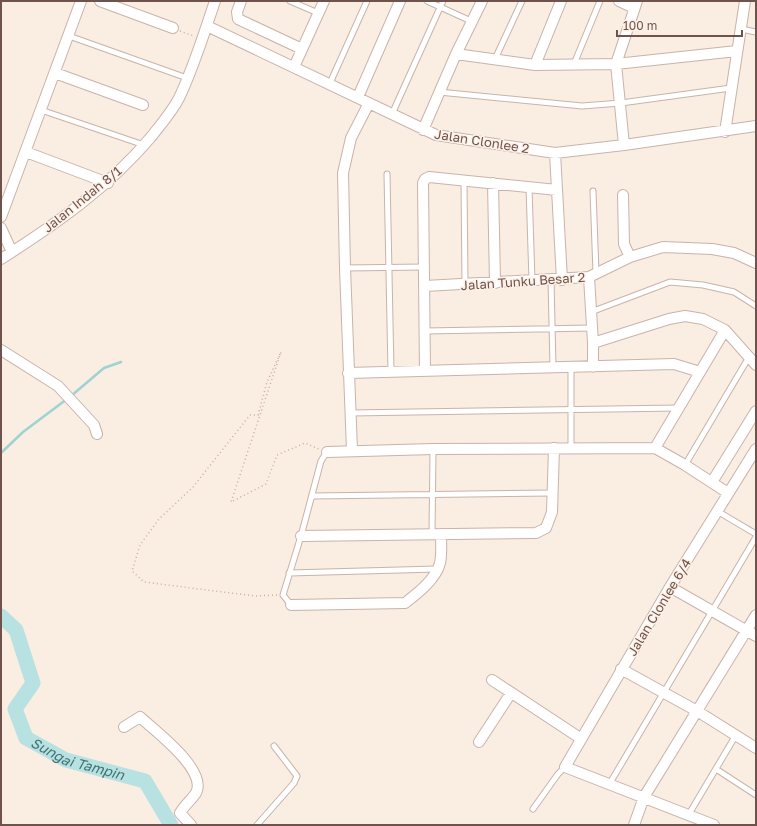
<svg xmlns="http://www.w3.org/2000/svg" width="757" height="826" font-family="'Golos Text',sans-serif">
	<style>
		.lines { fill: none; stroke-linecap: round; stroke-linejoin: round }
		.stream { stroke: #9fd2d2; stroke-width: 2.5 }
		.river { stroke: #b8e1e1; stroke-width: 15 }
		.lane-casing { stroke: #c9b3aa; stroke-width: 7 }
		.street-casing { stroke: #c9b3aa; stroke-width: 12 }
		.path { stroke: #d1ab9f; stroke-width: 1.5; stroke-dasharray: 1 3; stroke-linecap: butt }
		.lane { stroke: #fff; stroke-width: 5 }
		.street { stroke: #fff; stroke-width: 10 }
		.labels { text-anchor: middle; stroke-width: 3; stroke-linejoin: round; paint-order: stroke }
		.street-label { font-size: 13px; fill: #6f524b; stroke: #fdf1e7 }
		.water-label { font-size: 14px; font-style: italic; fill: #407374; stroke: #fdf1e7 }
	</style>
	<rect width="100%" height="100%" fill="#faede2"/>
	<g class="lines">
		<path class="stream" d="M71 396 104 368 121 362
			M1 453 23 432 67 399"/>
		<path class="river" id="s1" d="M1 616 16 630 33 683 15 709 26 738 66 760 145 781 171 825"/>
		<defs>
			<path id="lane" d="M290 1 318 13
				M427 1 471 21
				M741 29 756 32
				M69 36 187 78
				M495 59 522 1
				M574 64 600 1
				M330 83 367 1
				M439 92 582 106 621 103 731 88
				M41 110 144 145
				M392 114 443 1
				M387 174 391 372
				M464 181 465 284
				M529 187 532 281
				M593 191 596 273
				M345 268 425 267
				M551 280 553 368
				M591 312 670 282 703 285 734 292 756 306
				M425 331 592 328
				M571 368V448
				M350 413 679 408
				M685 465 749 357
				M312 496 552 493
				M717 511 756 534
				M432 534 433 449
				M289 573 437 569
				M291 605 283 595 301 536 321 461 327 452
				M716 769 756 795
				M610 783 756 537
				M533 809 558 774 565 767
				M689 814 736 735
				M257 825 294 783 297 776 274 746"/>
			<path id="street" d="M100 1 173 28
				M241 1 237 12 238 19 302 49
				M619 1 634 8
				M637 1 616 64 737 51
				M207 26 436 135 555 153 624 145 756 126
				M456 54 535 65 616 64 624 145
				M535 65 561 1
				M294 67 324 1
				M55 73 143 105
				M358 97 400 1
				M423 130 456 54 482 1
				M725 132 745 1
				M26 152 108 183
				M555 153 562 280
				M493 183 495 283
				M623 195 624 244 630 257
				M1 217 81 1
				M1 228 12 252
				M1 259C56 224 109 187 151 137 161 124 172 112 179 98 194 67 204 33 215 1
				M589 277 593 343
				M425 286 589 277 630 257 663 247 712 249 734 253 756 263
				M1 350 58 386 94 425 97 434
				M593 367V343L669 319 685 316 703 319 725 330
				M425 371 423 183 425 179 429 177 557 190
				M348 373 674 364 700 372
				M655 448 725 330 756 365
				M352 450 345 268 343 173 351 138 369 103
				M327 452 433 449 655 448 685 465 728 493
				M712 482 756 411
				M301 536 536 533 546 528 552 512 554 448
				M670 587 756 636
				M291 605 405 603C418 593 436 579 440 563 442 554 441 543 441 534
				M621 669 697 711 756 748
				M492 680 580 738
				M124 727 140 717C155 731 208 770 196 793 192 799 184 806 180 813L191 825
				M479 742 511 693
				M634 825 644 797 756 615
				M714 825 565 767 670 587 756 449"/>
		</defs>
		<use href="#lane" class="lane-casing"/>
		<use href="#street" class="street-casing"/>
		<path class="path" d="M180 31 194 36
			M277 595 256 596 231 593 144 582 132 571 140 545 159 519 193 487 250 415H258L267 382 281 352 231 502 266 484 277 455 305 443 319 449"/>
		<use href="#lane" class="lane"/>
		<use href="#street" class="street"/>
	</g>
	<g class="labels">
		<g class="street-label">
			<text transform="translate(482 141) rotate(9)" y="5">Jalan Clonlee 2</text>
			<text transform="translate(82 199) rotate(-39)" y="5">Jalan Indah 8/1</text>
			<text transform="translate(523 281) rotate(-4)" y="5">Jalan Tunku Besar 2</text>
			<text transform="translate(659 607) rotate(-59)" y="5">Jalan Clonlee 6/4</text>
		</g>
		<g class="water-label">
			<text dy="5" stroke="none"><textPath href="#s1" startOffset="195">Sungai Tampin</textPath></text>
		</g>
	</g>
	<rect width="757" height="826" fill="none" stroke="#6f524b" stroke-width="4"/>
	<path d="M617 30v6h125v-6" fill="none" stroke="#6f524b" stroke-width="2"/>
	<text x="623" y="30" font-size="12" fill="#6f524b" stroke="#fdf1e7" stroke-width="3" paint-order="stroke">100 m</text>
</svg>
